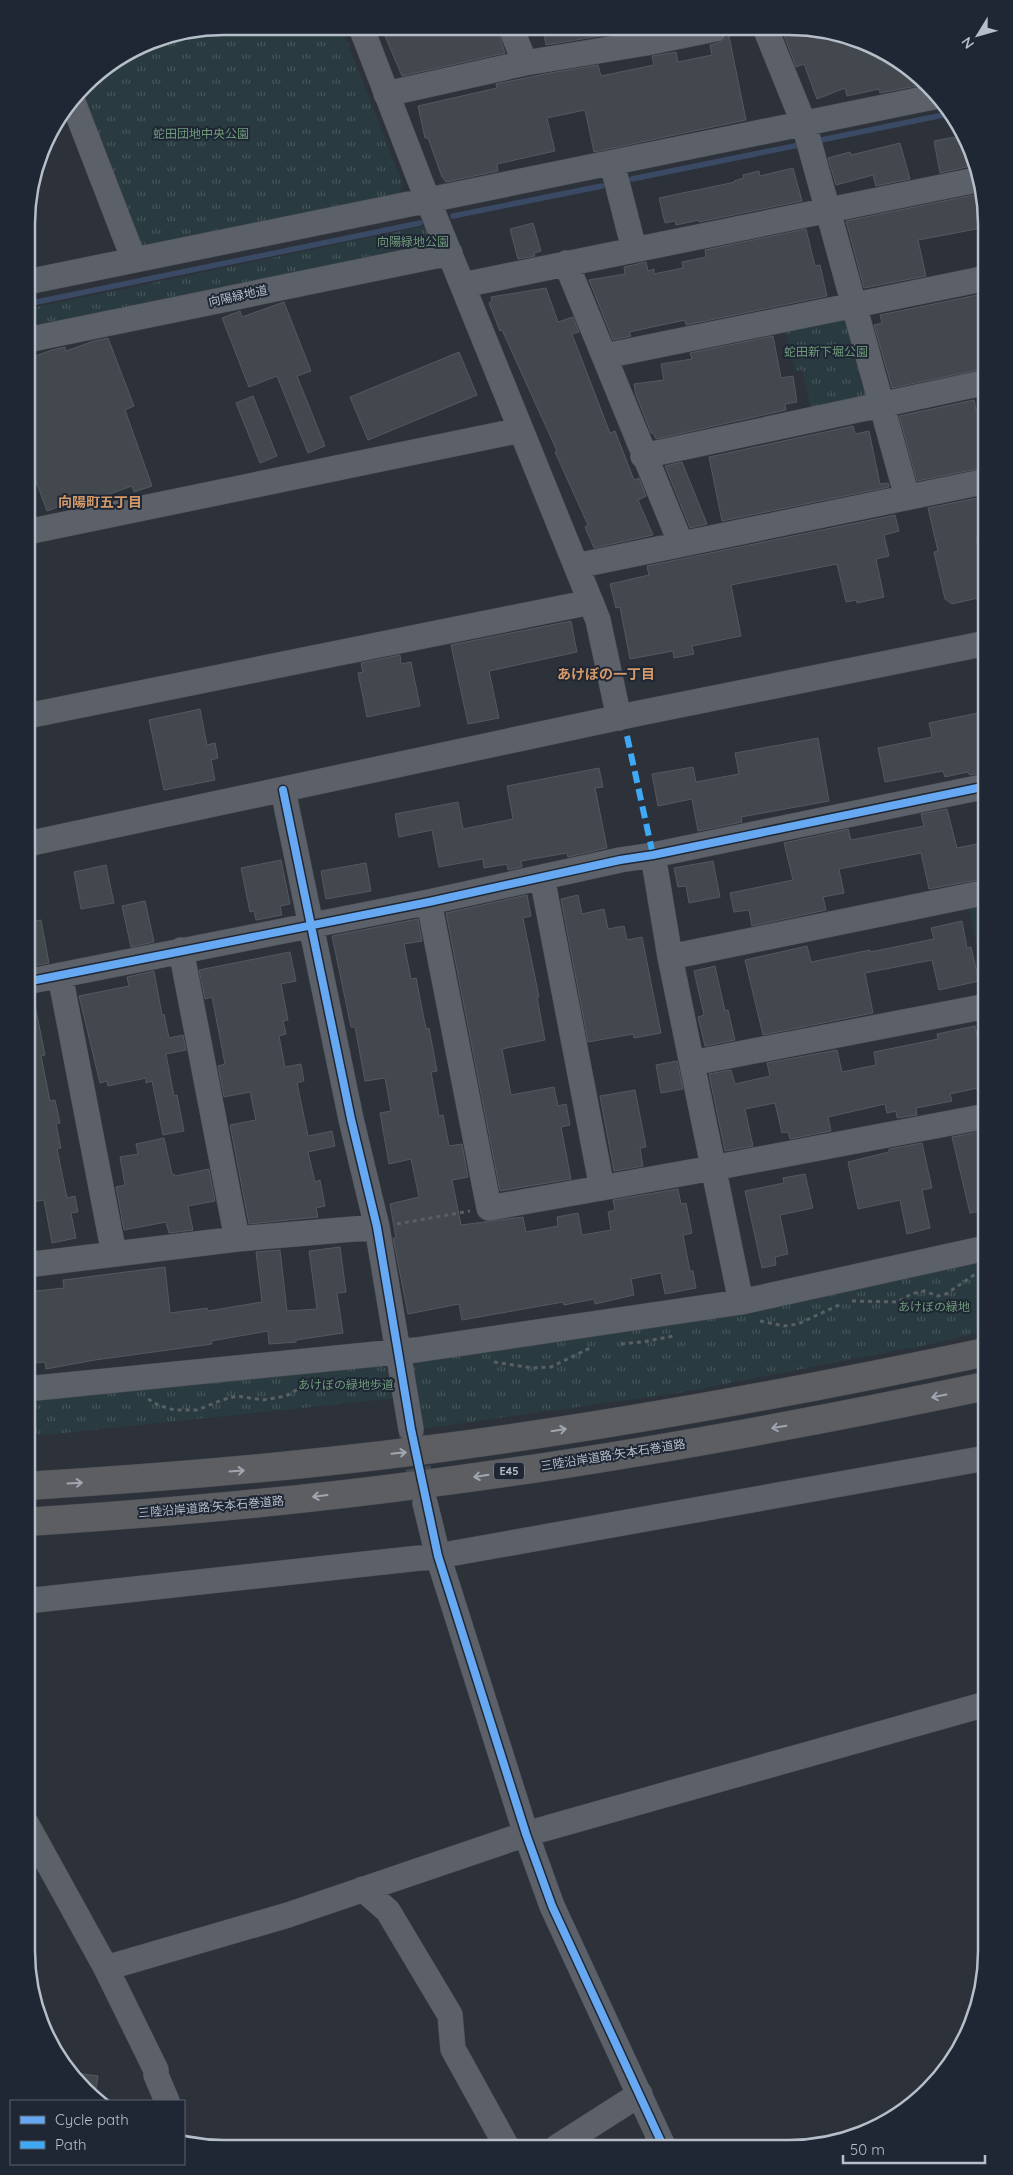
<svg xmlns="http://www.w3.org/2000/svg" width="1013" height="2175" font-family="Quicksand,'Noto Sans JP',sans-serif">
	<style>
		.grass { fill: url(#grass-tufts) }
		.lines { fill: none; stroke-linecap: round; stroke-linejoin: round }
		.stream { stroke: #3b4a64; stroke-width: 5.5 }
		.building { fill: #43474e; stroke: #545961 }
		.minor-tunnel { stroke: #414650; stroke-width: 25; stroke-dasharray: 25 12; stroke-linecap: butt }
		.minor-casing { stroke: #484c52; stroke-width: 26 }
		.highway-casing { stroke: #494e55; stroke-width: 29 }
		.path { stroke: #595f64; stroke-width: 3; stroke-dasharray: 4 4; stroke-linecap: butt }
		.minor { stroke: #5c6068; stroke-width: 25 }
		.highway { stroke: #5c5e61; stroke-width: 28 }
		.quiet { stroke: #3fa9f5; stroke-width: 6; stroke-dasharray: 12 6; stroke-linecap: butt }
		.cycleway-casing { stroke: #1f2735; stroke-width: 11 }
		.cycleway { stroke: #66a8f1; stroke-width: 8 }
		.oneway { stroke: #a0a6b0 }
		.labels { text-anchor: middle; stroke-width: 4; stroke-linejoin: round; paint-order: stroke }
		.shield { fill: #1f2735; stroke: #89919d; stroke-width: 1 }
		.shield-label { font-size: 11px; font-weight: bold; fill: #b6beca }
		.park-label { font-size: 12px; fill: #6e9a79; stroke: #1f2735 }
		.street-label { font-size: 12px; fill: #b6beca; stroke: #1f2735 }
		.neighbourhood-label { font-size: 14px; font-weight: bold; fill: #d49968; stroke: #1f2735 }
		.rim { fill: none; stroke: #b6beca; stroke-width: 2.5 }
	</style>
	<defs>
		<pattern id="grass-tufts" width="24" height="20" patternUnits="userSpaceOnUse" patternTransform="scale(1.25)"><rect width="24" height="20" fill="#293b40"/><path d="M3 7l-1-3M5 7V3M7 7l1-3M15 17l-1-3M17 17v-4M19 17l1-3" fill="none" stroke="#46565a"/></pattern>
	</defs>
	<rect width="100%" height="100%" fill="#2c313a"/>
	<path class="grass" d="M224 26 341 27 403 185 396 196 146 249 133 240 77 96 93 75 148 41Z
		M425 226 433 251 27 329V309Z
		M843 315 848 322 869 394 862 402 812 411 802 370 795 371 785 329Z
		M987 904V996L969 908Z
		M986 1258V1331L936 1343 678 1393 421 1429 413 1366 427 1360Z
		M381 1364 390 1373 396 1398 26 1437V1399Z"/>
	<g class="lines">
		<path class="stream" d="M816 141 953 113
			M632 179 804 144
			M453 216 602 186
			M27 304 420 223"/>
	</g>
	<path class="building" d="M405 27 497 28 505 53 402 76 385 36Z
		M543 28 628 29 618 33 546 45Z
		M792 30H828L877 47 920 75 927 84 880 93 879 89 847 96 845 88 817 99 804 64 796 67 783 33Z
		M729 36 746 120 594 152 585 110 547 118 555 151 497 164 498 171 446 182 442 177 428 138H425L418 106 497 88 496 84 550 73 598 65 601 76 654 65 652 56 676 52 678 62 712 55 710 45 718 43Z
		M955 137 956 140 965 139 971 166 940 173 934 141Z
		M900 143 910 179 876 186 873 175 836 185 828 158 850 152 851 155Z
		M793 168 802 201 699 222V220L676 225 675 221 665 223 659 198 735 182 734 181 744 178 743 175 759 171 760 176Z
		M983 193 987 227 918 240 926 276 864 288 846 221Z
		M533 223 541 251 534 253 535 256 518 259 510 229Z
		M806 229 815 266 820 265 827 296 686 325 685 320 629 332 631 336 613 340 589 280 625 274 624 267 646 262 648 271 654 269V274L683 268 682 262 706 257 705 250Z
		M546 288 558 322 573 317 579 332 572 334 610 433 615 431 634 480 639 478 646 496 638 500 653 535 594 548 585 527 588 525 555 452 557 451 502 330 500 331 489 303 492 301 491 297Z
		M987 293V313H982L987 333V368L892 388 874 325 882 323 880 315Z
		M284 302 311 371 297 376 325 446 308 453 277 376 249 387 222 318 240 311 242 317Z
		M773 336 781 378 793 376 797 402 785 404 786 410 656 439 653 433H651L636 395 634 384 664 380 661 364 692 359 690 353Z
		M108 338 134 406 125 410 152 486 134 492 132 486 90 501 88 496 47 511 27 457V359L52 350 65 347 66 351 94 341Z
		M459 352 477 395 368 440 350 397Z
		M253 396 277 456 260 463 236 403Z
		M974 400 976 410 987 408V467L917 481 899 416Z
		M853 426 855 434 869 431 880 484 888 483 889 487 722 521 709 457Z
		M682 462 707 524 690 528 665 466Z
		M987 496V535L976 537 987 584V594L982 597 952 604 945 599 934 552 938 551 928 508Z
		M895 515 899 531 884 535 889 556 876 559 884 597 857 603 856 600 846 602 837 564 731 585 741 636 692 646 694 654 674 658 673 651 630 659 620 607 616 608 610 584 649 575 647 566Z
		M571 621 577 652 489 671 499 718 468 724 451 645Z
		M400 655 401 664 411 662 420 706 367 717 358 673 363 672 361 663Z
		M200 709 207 745 215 743 218 758 211 760 215 780 164 790 149 720Z
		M983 712 985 720H987V768L981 769 980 773 970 775 967 772 945 777 943 771 885 782 878 748 932 737 929 723Z
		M818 738 829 801 741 817 742 822 698 831 692 799 658 806 652 774 693 767 696 782 739 774 735 753Z
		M599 768 603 787 595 788 607 848 568 857 567 853 521 861 522 867 508 870 507 864 484 868 483 859 439 867 432 830 399 837 395 814 458 802 463 829 513 819 507 786Z
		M947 809 957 848 987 842V878L929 889 921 853 839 869 844 893 823 897 826 910 752 926 749 910 734 912 730 893 793 880 784 843 848 829 851 840 924 826 921 814Z
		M281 860 290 904 280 906 282 915 256 920 254 911 250 912 241 868Z
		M713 861 720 897 689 903 686 886 678 887 674 868Z
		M366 863 371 891 326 899 321 871Z
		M106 865 114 903 81 909 74 872Z
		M527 895 531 916 523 918 539 997H537L545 1040 502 1049 511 1095 554 1087 558 1106 566 1104 570 1125 561 1127 571 1179 500 1191 446 913Z
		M578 895 582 914 604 909 608 929 624 926 627 940 642 937 661 1033 634 1038 633 1034 588 1042 561 899Z
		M145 901 154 942 131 947 122 906Z
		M418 919 422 941 404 944 411 979 416 978 426 1029 429 1028 437 1071 431 1072 439 1116 443 1115 449 1146 462 1144 468 1177 452 1180 461 1225 523 1217 526 1232 558 1226 557 1217 578 1213 582 1235 611 1230 608 1212 615 1210 613 1200 678 1189 681 1204 686 1203 692 1233 683 1235 690 1271H693L696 1288 665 1294 661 1273 631 1279 634 1295 595 1304 594 1299 564 1305 563 1302 462 1320 459 1304 408 1314 393 1238H396L390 1204 419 1197 411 1159 389 1164 380 1113 391 1111 385 1078 365 1081 355 1027H351L332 936Z
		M41 920 49 963 26 967 27 923Z
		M962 921 967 948 971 947 979 981 939 990 932 960 865 973 873 1013 763 1035 745 960 807 946 811 962 870 950V952L934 939 931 928Z
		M290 952 296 981 281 984 288 1020 283 1021 286 1034 279 1036 285 1067 301 1064 304 1081 297 1083 308 1136 332 1131 335 1146 308 1152 315 1182 320 1180 325 1206 316 1208 318 1217 249 1224 230 1125 256 1120 250 1092 224 1097 218 1066 225 1064 212 997 205 999 199 970Z
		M715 966 725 1011 728 1010 735 1040 705 1046 698 1017 704 1015 694 971Z
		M154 971 162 1015 164 1014 169 1038 183 1035 186 1050 166 1054 174 1096 177 1095 184 1131 163 1135 152 1081 146 1083V1078L108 1086 107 1081 100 1083 79 996 129 986 127 977Z
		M26 1000H34L45 1055 41 1056 50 1101 55 1100 60 1123 56 1124 61 1148 57 1149 67 1198 75 1196 78 1212 71 1213 76 1238 52 1243 44 1200 26 1203V1144L34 1143 26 1108Z
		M975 1026 984 1065 987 1064V1086L950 1094 952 1101 916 1108 917 1115 897 1118 896 1111 887 1113 885 1104 828 1117 831 1131 790 1139 788 1132 782 1133 775 1103 745 1109 753 1146 725 1151 709 1074 731 1070 735 1084 770 1076 767 1063 837 1050 842 1072 876 1065 874 1052 938 1039 937 1034Z
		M677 1061 683 1089 661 1093 656 1065Z
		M635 1090 646 1147 640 1148 643 1166 614 1171 600 1096Z
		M979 1132 987 1169 986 1210 970 1213 952 1137Z
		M164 1138 172 1174H174L175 1176 209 1169 215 1201 188 1206 193 1230 169 1233 166 1222 124 1230 116 1187 125 1185 120 1157 138 1154 136 1144Z
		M922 1143 932 1188 922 1190 930 1228 907 1234 900 1200 858 1209 848 1162 889 1152V1149Z
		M805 1174 813 1208 780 1215 788 1254 775 1257 776 1265 762 1268 745 1191 784 1183 783 1178Z
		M340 1247 346 1292 337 1293 343 1333 296 1340V1342L269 1344 268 1331 211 1341 212 1344 95 1360 46 1369 45 1362 33 1363V1358L29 1359 26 1342V1292L64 1288 63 1280 165 1267 170 1313 207 1308 208 1311 262 1302 256 1252 280 1250 287 1311 317 1309 309 1251Z
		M70 2072 98 2076 94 2100H93Z"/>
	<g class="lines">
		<path class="minor-tunnel" d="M411 1431 425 1503"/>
		<defs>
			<path id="minor" d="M361 27 421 183 598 620 619 718
				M511 28 525 63
				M766 30 804 124 907 497
				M386 94 525 63 646 43 715 29
				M73 102 134 260
				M612 163 634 249
				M566 263 681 544
				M27 282 938 96
				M463 285 981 179
				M27 340 450 253
				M605 356 987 278
				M643 456 987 382
				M27 532 521 430
				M576 566 987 481
				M27 716 591 602
				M283 790 351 1119 377 1227 411 1429
				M27 844 635 714 987 643
				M653 855 670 957 741 1302
				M542 877 602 1188
				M429 902 489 1208 713 1168 987 1116
				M181 950 237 1239
				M670 957 987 892
				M60 975 114 1254
				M26 982 429 902 620 860 653 855 987 786
				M692 1063 987 1006
				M26 1265 237 1239 377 1227
				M26 1389 416 1350 741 1302 986 1248
				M425 1503 438 1556 526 1834 552 1906 664 2148
				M26 1601 438 1556 986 1458
				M26 1823 106 1968 156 2070V2075L167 2101
				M363 1889 388 1911 450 2015 453 2049 507 2147
				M106 1968 288 1915 526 1834 986 1704
				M557 2147 640 2094"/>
			<path id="highway" d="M26 1486C159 1478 292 1467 425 1450 613 1426 801 1391 986 1352
				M26 1522C164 1513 302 1501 439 1482 622 1458 805 1424 986 1386"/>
		</defs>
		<use href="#minor" class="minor-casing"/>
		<use href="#highway" class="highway-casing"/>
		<path class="path" d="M397 1224 470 1211
			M852 1301 898 1302 911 1294 924 1291 938 1296 946 1294 977 1273
			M760 1321 784 1326 798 1324 841 1304
			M621 1344 642 1342 674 1336
			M494 1362 533 1368 551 1367 590 1348
			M148 1399 158 1405 174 1410H197L222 1400 237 1396 263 1400 286 1396 303 1386 336 1381"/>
		<use href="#minor" class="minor"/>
		<use href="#highway" class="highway"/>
		<path class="quiet" d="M627 736 653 855"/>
		<defs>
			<path id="cycleway" d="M283 790 351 1119 377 1227 411 1429 438 1556 526 1834 552 1906 664 2148
				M26 982 429 902 620 860 653 855 987 786"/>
		</defs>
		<use href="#cycleway" class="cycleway-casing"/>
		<use href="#cycleway" class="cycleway"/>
	</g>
	<defs><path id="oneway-shaft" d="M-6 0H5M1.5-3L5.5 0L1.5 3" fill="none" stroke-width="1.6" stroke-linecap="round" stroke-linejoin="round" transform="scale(1.25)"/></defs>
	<g class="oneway">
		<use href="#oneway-shaft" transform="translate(939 1396) rotate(169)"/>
		<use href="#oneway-shaft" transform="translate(779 1427) rotate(170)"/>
		<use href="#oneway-shaft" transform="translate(559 1430) rotate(-9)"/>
		<use href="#oneway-shaft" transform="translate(399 1453) rotate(-6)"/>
		<use href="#oneway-shaft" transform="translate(237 1471) rotate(-4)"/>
		<use href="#oneway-shaft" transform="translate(481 1476) rotate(171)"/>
		<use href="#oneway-shaft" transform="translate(75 1483) rotate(-3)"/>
		<use href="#oneway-shaft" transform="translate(320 1496) rotate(173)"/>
	</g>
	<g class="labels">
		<rect class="shield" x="494" y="1462.5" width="30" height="17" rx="4"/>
		<g class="shield-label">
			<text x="509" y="1475">E45</text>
		</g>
		<g class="park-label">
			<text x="201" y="138">蛇田団地中央公園</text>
			<text x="413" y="246">向陽緑地公園</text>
			<text x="826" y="356">蛇田新下堀公園</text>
			<text x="934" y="1311">あけぼの緑地</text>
			<text x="346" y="1389">あけぼの緑地歩道</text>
		</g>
		<g class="street-label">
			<text transform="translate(238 296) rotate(-12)" y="4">向陽緑地道</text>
			<text transform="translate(613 1455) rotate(-9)" y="4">三陸沿岸道路;矢本石巻道路</text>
			<text transform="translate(211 1507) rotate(-5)" y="4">三陸沿岸道路;矢本石巻道路</text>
		</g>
		<g class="neighbourhood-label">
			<text x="100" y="507">向陽町五丁目</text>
			<text x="606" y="679">あけぼの一丁目</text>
		</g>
	</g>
	<path d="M0 0H1013V2175H0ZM224 35H789A189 189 0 0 1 978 224V1951A189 189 0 0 1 789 2140H224A189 189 0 0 1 35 1951V224A189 189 0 0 1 224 35Z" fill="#1f2735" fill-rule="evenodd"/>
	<path class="rim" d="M224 35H789A189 189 0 0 1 978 224V1951A189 189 0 0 1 789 2140H224A189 189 0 0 1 35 1951V224A189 189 0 0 1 224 35Z"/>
	<rect x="10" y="2100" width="175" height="65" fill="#1f2735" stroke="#5b6371"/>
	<rect x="20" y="2116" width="25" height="8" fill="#66a8f1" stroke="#5b6371"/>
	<text x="55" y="2125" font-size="15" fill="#b6beca">Cycle path</text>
	<rect x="20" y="2141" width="25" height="8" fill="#3fa9f5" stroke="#5b6371"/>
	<text x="55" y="2150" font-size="15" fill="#b6beca">Path</text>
	<g transform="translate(978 35) rotate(233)" stroke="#1f2735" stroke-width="4" paint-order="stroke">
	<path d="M0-4L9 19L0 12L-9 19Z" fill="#b6beca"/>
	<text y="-8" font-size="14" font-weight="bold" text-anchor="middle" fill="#b6beca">N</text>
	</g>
	<path d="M843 2155v8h142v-8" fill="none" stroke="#b6beca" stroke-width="2.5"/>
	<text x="850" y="2155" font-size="15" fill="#b6beca" stroke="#1f2735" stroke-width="4" paint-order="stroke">50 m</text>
</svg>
